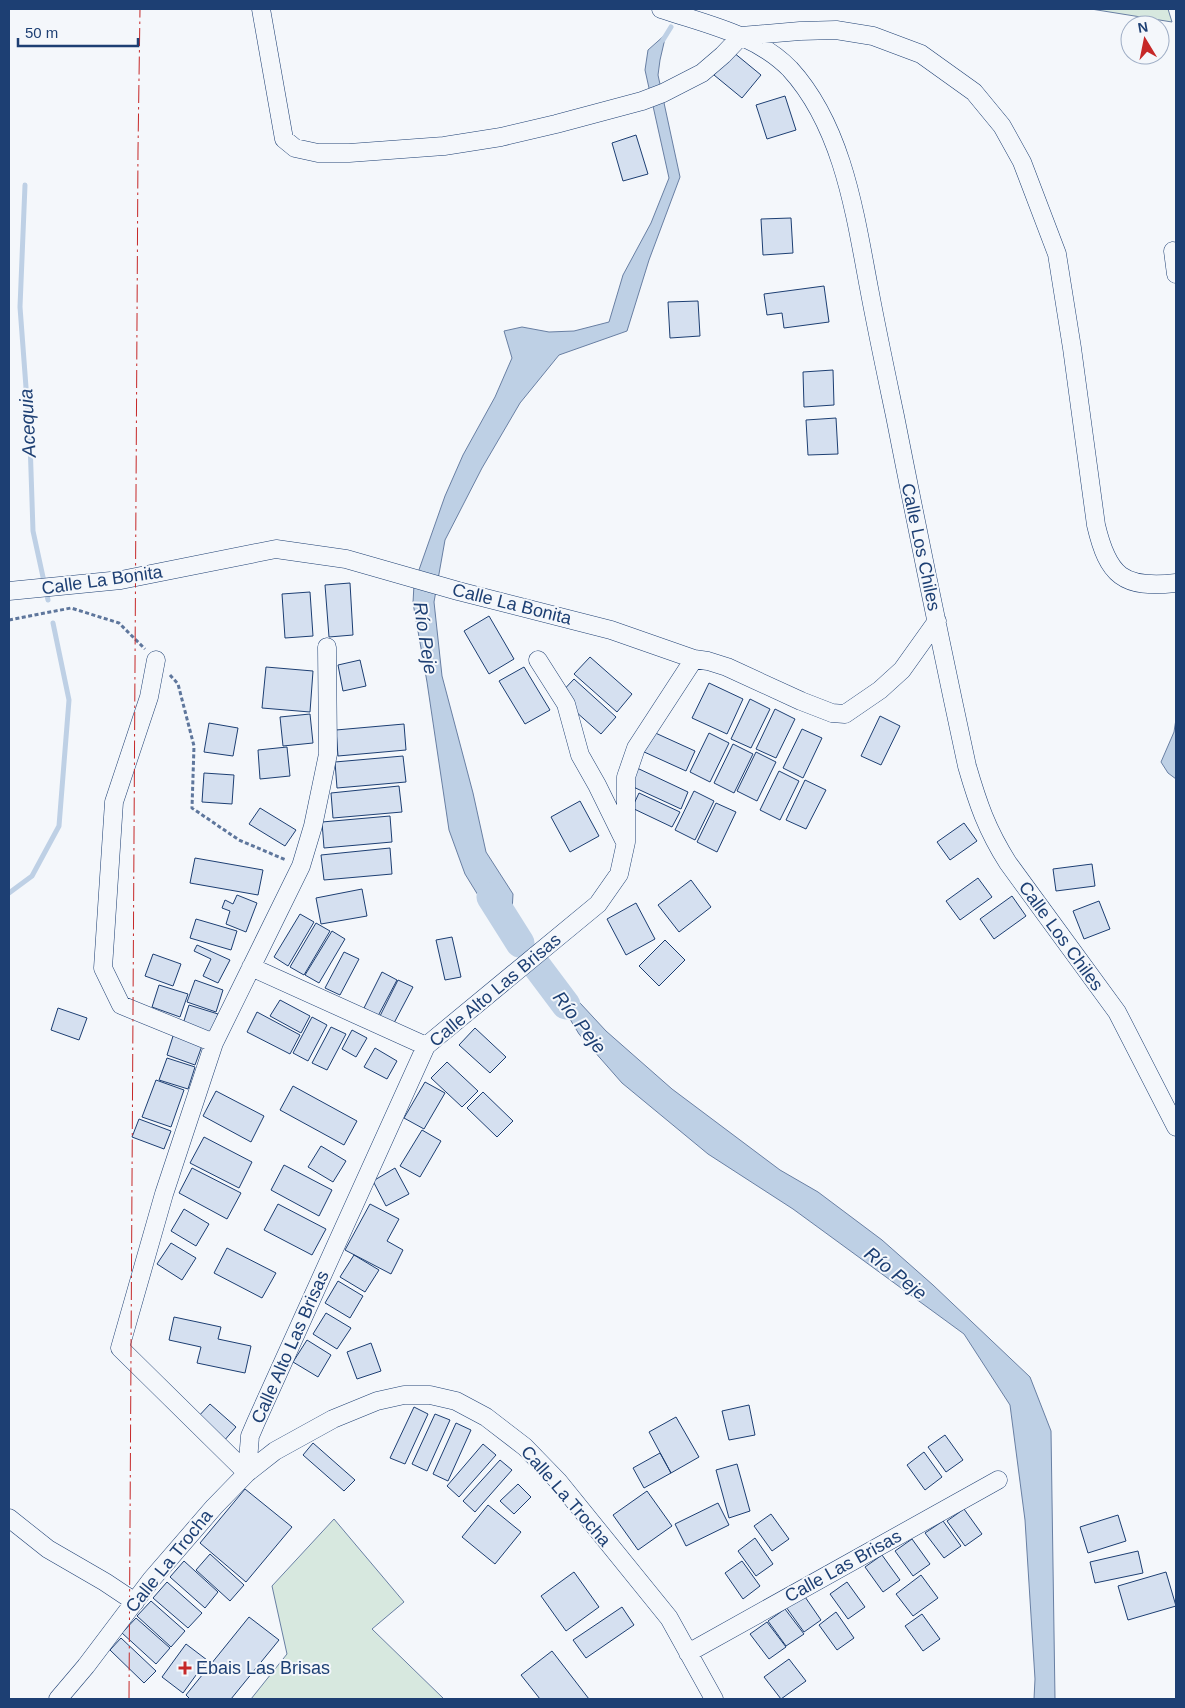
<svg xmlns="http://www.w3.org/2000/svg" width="1185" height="1708" font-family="Arial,sans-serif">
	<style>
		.green { fill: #d7e8df; stroke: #687fa3 }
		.water { fill: #bed0e5; stroke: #687fa3 }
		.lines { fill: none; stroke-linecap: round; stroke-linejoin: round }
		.stream { stroke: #bed0e5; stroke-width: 5 }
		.river { stroke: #bed0e5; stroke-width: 29 }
		.building { fill: #d5e0f0; stroke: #1d3f73 }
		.minor-casing { stroke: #1d3f73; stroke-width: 19 }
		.path { stroke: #5e769c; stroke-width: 3; stroke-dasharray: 4 2.5; stroke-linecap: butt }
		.minor { stroke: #f4f7fb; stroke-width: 18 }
		.power { stroke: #c62828; stroke-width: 1; stroke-dasharray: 18 4 2.5 4; stroke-linecap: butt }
		.poi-dot { fill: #c62828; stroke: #f4f7fb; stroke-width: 2 }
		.labels { text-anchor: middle; stroke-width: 4; stroke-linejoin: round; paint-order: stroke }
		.street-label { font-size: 18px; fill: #1d3f73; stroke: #f4f7fb }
		.poi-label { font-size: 18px; fill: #1d3f73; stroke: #f4f7fb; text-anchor: start }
		.water-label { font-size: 19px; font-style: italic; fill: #1d3f73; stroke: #f4f7fb }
	</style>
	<rect width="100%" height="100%" fill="#f4f7fb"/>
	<path class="green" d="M1091 9H1168L1172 22Z
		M334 1519 404 1602 372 1629 444 1699H251L287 1654 272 1586Z"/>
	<path class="water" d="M666 34 660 60 658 75 680 177 649 260 627 331 559 355 520 403 482 468 445 540 434 602 442 676 473 793 486 852 513 894 511 929 497 926 465 874 449 830 427 682 413 603 414 584 445 496 463 455 495 397 512 358 504 331 522 327 549 332 574 331 609 322 623 275 651 223 669 178 645 70 648 50Z
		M1176 719V779L1168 773 1161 762 1174 732Z
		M542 973 568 990 606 1031 672 1089 780 1170 818 1192 882 1240 933 1285 1030 1377 1051 1431 1055 1699H1034L1035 1679 1025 1520 1010 1405 964 1334 793 1209 708 1154 622 1083 579 1034Z"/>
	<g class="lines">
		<path class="stream" d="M663 40 671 27
			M25 185 20 307 30 441 33 531 48 600
			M9 893 32 876 59 826 69 700 53 623"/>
		<path class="river" d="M491 897 520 943
			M536 965 566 1005"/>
	</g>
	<path class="building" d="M733 52 761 75 742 98 714 75Z
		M785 96 796 130 767 139 756 105Z
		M636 135 648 174 623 181 612 143Z
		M791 218 793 253 763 255 761 219Z
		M824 286 829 322 784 328 782 313 767 315 764 294Z
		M698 301 700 336 670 338 668 302Z
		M833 370 834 405 804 407 803 372Z
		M836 418 838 454 808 455 806 420Z
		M350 583 353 635 329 637 325 585Z
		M310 592 313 636 285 638 282 594Z
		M489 616 514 659 489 674 464 631Z
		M590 657 632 694 617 712 574 674Z
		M360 660 366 686 343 691 338 665Z
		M266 667 313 671 310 712 262 708Z
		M524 667 550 710 525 724 499 681Z
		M574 679 616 717 601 734 558 696Z
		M709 683 743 699 727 734 692 718Z
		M750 699 770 709 751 748 731 739Z
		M775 709 795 719 776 758 756 749Z
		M310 714 313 743 283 746 280 717Z
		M880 716 900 726 881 765 861 756Z
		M209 723 238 728 233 756 204 752Z
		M404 724 406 750 338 756 336 730Z
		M802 729 822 738 803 778 783 768Z
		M651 731 695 751 686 771 642 751Z
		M709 733 729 743 710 782 690 772Z
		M733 744 753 754 734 793 714 783Z
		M287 747 290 776 260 779 258 750Z
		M756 752 776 762 757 801 737 791Z
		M403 756 406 782 337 788 335 762Z
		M637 768 688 792 681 809 629 785Z
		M779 771 799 781 780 820 760 810Z
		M204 773 234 775 232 804 202 802Z
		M805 780 826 790 806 829 786 820Z
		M399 786 402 812 333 818 331 793Z
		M694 791 714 801 695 840 675 830Z
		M639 793 680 812 672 827 632 808Z
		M580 801 599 836 570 852 551 817Z
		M716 803 736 812 717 852 697 842Z
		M260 808 296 830 285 846 249 824Z
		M390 816 392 842 324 848 322 822Z
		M964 823 977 841 950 860 937 842Z
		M390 848 392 874 324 880 321 855Z
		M195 858 263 870 258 895 190 883Z
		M1092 864 1095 886 1056 891 1053 869Z
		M978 878 992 897 960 920 946 901Z
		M691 880 711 907 679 932 658 905Z
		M362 889 367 916 321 924 316 898Z
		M237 895 257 903 246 932 226 924 230 911 222 908 225 900 233 904Z
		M1012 896 1026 916 994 939 980 919Z
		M1099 901 1110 929 1084 939 1073 911Z
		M636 903 655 939 626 955 607 919Z
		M300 914 314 922 288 966 274 957Z
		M196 919 237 931 231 950 190 938Z
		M316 923 330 931 304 975 290 967Z
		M332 931 345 939 319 983 305 975Z
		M452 937 461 977 445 980 436 940Z
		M665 940 685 960 659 986 639 966Z
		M197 945 230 960 218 983 203 976 211 959 194 951Z
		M344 952 359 959 340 995 325 988Z
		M153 954 181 964 173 986 145 976Z
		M382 972 397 980 378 1016 364 1008Z
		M195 980 223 990 216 1012 187 1002Z
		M398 980 413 987 394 1023 380 1016Z
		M159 985 188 994 180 1017 152 1007Z
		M280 1000 310 1016 301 1033 270 1016Z
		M189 1005 218 1014 210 1036 182 1027Z
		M58 1008 87 1018 79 1040 51 1030Z
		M257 1012 300 1035 290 1054 247 1032Z
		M312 1017 327 1025 308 1061 293 1053Z
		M331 1027 346 1034 327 1070 312 1063Z
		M475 1028 506 1057 490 1073 459 1045Z
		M352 1030 367 1038 356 1057 342 1049Z
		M174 1033 203 1043 195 1065 167 1055Z
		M375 1048 397 1061 387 1079 364 1067Z
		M167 1058 195 1067 188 1089 159 1080Z
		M447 1062 478 1091 462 1107 431 1078Z
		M156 1080 184 1090 171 1127 142 1117Z
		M425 1082 445 1093 424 1129 404 1118Z
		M293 1086 357 1121 344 1145 280 1110Z
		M216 1091 264 1116 251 1142 203 1116Z
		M483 1092 513 1121 497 1137 467 1108Z
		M139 1119 171 1131 164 1149 132 1137Z
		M422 1130 441 1141 420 1177 400 1166Z
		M204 1137 252 1162 239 1188 190 1163Z
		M321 1146 346 1161 333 1182 308 1167Z
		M284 1165 332 1190 319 1216 271 1190Z
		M192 1168 241 1193 227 1219 179 1193Z
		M395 1168 409 1194 386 1206 373 1181Z
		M278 1204 326 1229 312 1255 264 1230Z
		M370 1204 399 1219 387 1241 403 1250 391 1274 345 1250Z
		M184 1209 209 1224 196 1246 171 1231Z
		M171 1243 196 1258 182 1280 157 1264Z
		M227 1248 276 1273 262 1298 214 1273Z
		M354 1255 379 1270 365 1292 340 1277Z
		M338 1281 363 1296 350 1318 325 1303Z
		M326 1313 351 1328 337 1349 313 1334Z
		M174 1317 221 1327 218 1339 251 1346 245 1373 197 1363 201 1347 169 1340Z
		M307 1340 331 1355 318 1377 293 1362Z
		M371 1343 381 1371 357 1379 347 1352Z
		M210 1404 236 1427 223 1442 196 1419Z
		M749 1405 755 1435 729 1440 722 1411Z
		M414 1407 428 1414 405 1464 390 1458Z
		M435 1414 450 1420 427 1471 412 1464Z
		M676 1417 699 1457 671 1473 649 1432Z
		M456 1423 471 1430 448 1481 433 1474Z
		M945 1435 963 1460 946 1472 928 1447Z
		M313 1443 355 1480 344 1491 303 1455Z
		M483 1444 496 1455 459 1497 447 1486Z
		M924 1452 942 1477 925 1490 907 1465Z
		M660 1453 671 1473 644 1488 633 1468Z
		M500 1460 512 1470 475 1512 463 1501Z
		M737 1464 750 1511 729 1518 716 1470Z
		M518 1484 531 1497 514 1514 500 1501Z
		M245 1489 292 1527 246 1582 200 1543Z
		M647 1491 672 1526 638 1550 613 1515Z
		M718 1503 729 1525 686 1546 675 1524Z
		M488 1505 521 1532 495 1564 462 1537Z
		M964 1509 982 1534 965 1546 947 1521Z
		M771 1514 789 1539 772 1551 754 1526Z
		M1118 1515 1126 1541 1088 1553 1080 1527Z
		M943 1521 961 1546 944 1558 925 1533Z
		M755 1538 773 1564 756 1576 738 1551Z
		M912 1539 930 1564 913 1576 895 1551Z
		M1138 1551 1143 1573 1095 1583 1090 1562Z
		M210 1554 244 1585 230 1601 196 1570Z
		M882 1555 900 1580 883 1592 865 1567Z
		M184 1561 218 1592 205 1608 170 1577Z
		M742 1561 760 1586 743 1599 725 1573Z
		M574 1572 599 1607 566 1631 541 1596Z
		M1166 1572 1176 1606 1128 1620 1118 1586Z
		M921 1575 938 1598 913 1616 896 1594Z
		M167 1582 202 1613 188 1628 153 1598Z
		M847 1582 865 1607 848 1619 830 1594Z
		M803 1594 821 1620 804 1632 786 1607Z
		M151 1601 185 1631 171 1647 137 1616Z
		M622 1607 634 1625 586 1658 573 1640Z
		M785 1609 804 1634 786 1646 768 1621Z
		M836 1612 854 1638 837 1650 819 1625Z
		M922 1614 940 1639 923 1651 905 1626Z
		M249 1617 279 1640 231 1699H190L186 1695Z
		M136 1618 170 1648 156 1664 122 1633Z
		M767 1622 786 1647 769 1659 750 1634Z
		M121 1638 156 1671 144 1683 110 1650Z
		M186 1644 207 1660 183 1693 162 1677Z
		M552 1651 589 1699H540L521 1675Z
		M789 1659 806 1681 781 1699 764 1677Z"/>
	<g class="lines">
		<defs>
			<path id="minor" d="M261 9 284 139 295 148 318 153H349L444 146 501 137 556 124 642 101 663 93 702 73 723 55 741 36 800 31 836 30 873 36 921 54 974 92 1002 126 1022 162 1057 254 1072 348 1096 525C1108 576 1123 589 1176 583
				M661 9C705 24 756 34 790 69 843 127 855 214 869 288 877 331 886 373 895 416 918 533 942 650 967 766 978 804 987 830 1008 863L1117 1012 1176 1127
				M1173 251 1176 274
				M9 591 121 580 276 549 346 559 458 591 611 630 694 659 708 661 727 667 801 701 832 713 845 714 880 690 902 670 937 621
				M156 660 149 697 114 802 103 968 121 1005 214 1043
				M538 660 566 704 580 755 597 785 624 840
				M251 967 426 1046
				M247 1473 250 1436 256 1422 426 1046 598 904 619 874 626 842V777L636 748 694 659
				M247 1473 120 1348 164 1194 214 1043 301 866 313 826 328 754 327 647
				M9 1518 48 1549 105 1582 135 1602
				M688 1653 998 1480
				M58 1699 86 1666 151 1580 214 1507 247 1473 275 1451 333 1419 377 1401 404 1395H430L456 1401 486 1417 525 1447 558 1481 669 1618 714 1699"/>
		</defs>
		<use href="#minor" class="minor-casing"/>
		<path class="path" d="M9 620 71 608 119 623 145 649
			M170 675 178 684 194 746 192 808 239 840 286 860"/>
		<use href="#minor" class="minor"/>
		<path class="power" d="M129 1699 138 150 140 9"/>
	</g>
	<path class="poi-dot" d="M182.5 1660.5h5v5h5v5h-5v5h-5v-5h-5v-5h5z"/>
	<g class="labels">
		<g class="street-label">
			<text transform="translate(921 547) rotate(78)" y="6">Calle Los Chiles</text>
			<text transform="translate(102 580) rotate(-8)" y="6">Calle La Bonita</text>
			<text transform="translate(512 604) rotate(14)" y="6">Calle La Bonita</text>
			<text transform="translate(1061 936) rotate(54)" y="6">Calle Los Chiles</text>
			<text transform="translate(495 990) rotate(-40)" y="6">Calle Alto Las Brisas</text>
			<text transform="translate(290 1347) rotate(-66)" y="6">Calle Alto Las Brisas</text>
			<text transform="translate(566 1496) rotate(49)" y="6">Calle La Trocha</text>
			<text transform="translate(169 1561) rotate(-51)" y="6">Calle La Trocha</text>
			<text transform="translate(843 1566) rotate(-29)" y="6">Calle Las Brisas</text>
		</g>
		<g class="poi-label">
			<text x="196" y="1674">Ebais Las Brisas</text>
		</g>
		<g class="water-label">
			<text transform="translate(27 423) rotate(-93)" y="7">Acequia</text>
			<text transform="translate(426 638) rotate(81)" y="7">Río Peje</text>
			<text transform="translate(580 1022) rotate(52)" y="7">Río Peje</text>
			<text transform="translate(896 1273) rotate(38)" y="7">Río Peje</text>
		</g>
	</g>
	<rect width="1185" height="1708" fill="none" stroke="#1d3f73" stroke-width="20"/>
	<g transform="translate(1145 40) rotate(350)"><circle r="24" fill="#f4f7fb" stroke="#9eadc5"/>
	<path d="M0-4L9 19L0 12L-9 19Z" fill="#c62828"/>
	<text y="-8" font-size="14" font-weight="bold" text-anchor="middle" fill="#1d3f73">N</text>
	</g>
	<path d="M18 38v8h120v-8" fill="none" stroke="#1d3f73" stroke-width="2.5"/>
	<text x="25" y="38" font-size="15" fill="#1d3f73" stroke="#f4f7fb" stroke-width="4" paint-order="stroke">50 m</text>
</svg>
